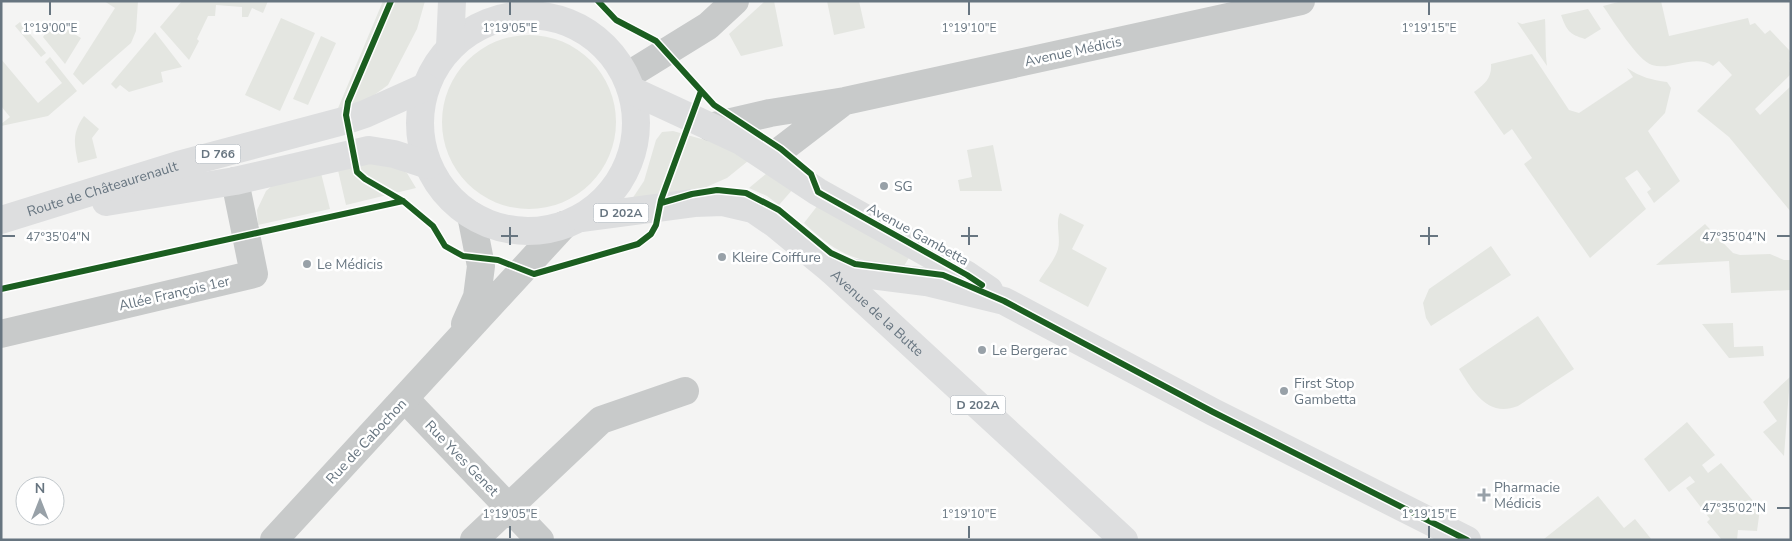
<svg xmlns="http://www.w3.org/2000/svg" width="1792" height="541" font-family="'Nunito Sans',sans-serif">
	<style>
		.green { fill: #e4e6e1 }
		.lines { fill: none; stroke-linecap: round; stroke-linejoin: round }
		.minor { stroke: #c8caca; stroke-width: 28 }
		.tertiary { stroke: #c8caca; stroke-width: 28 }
		.primary { stroke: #dddedf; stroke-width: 28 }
		.cycleway-casing { stroke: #fff; stroke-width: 9 }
		.cycleway { stroke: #1b5e20; stroke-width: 6 }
		.ticks { fill: none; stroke: #677580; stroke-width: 2 }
		.poi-dot { fill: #98a1a8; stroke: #fff; stroke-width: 2 }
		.labels { text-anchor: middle; stroke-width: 5; stroke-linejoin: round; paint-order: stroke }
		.shield { fill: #fff; stroke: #959ea6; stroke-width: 1 }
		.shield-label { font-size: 12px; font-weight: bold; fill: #677580 }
		.street-label { font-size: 14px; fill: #677580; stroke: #fff }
		.poi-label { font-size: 14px; fill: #677580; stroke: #fff; text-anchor: start }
		.ticks-label { font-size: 12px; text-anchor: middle; fill: #677580; stroke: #fff; stroke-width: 5; stroke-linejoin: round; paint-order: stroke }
	</style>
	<rect width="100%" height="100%" fill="#f4f4f3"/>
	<path class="green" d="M104 1H138L136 31 131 43 83 85 73 74 115 8Z
		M182 1H268L263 13 252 8 248 17H242V7L216 5 215 16H208L197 39 199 41 189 60 160 27Z
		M383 1H425L417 29 388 85 359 106 336 113Z
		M765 1H774L783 46 741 56 729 34Z
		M827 1H859L865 28 834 35Z
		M1622 1H1661L1669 36 1748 18 1750 25 1755 23 1765 34 1770 30 1791 52V59L1789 61 1791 63V74L1755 109 1760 115 1791 86V212L1729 137 1697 111 1732 75 1719 61 1713 66C1695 53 1672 71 1652 65 1638 61 1612 19 1603 6Z
		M1588 9 1601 29 1585 39C1569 34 1567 31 1561 15Z
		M281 18 315 33 280 111 245 95Z
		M1545 19C1546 35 1545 50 1547 66L1517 22 1522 24Z
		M53 21 81 38 65 64 43 37Z
		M20 22 46 53 41 57 15 26Z
		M155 32 182 67 161 72 163 82 129 92 120 85 116 89 111 84Z
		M442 122a87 87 0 1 1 174 0a87 87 0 1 1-174 0Z
		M321 36 336 43 308 105 293 99Z
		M1532 54 1569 110 1579 113 1633 77 1627 68C1640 77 1652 80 1667 82L1671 88 1665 113 1648 131 1680 181 1654 203 1647 192 1651 189 1637 170 1625 178 1646 209 1590 258 1524 164 1532 158 1512 129 1504 135 1474 92C1485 84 1492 78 1491 64Z
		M50 57 77 91 48 116 1 126V124L10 117 1 106V59L38 103 62 83 45 62Z
		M84 116 99 129 92 138 97 158 78 163C74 143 72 133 84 116Z
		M673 131 723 145 748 161 727 178 704 188 661 200 632 199 644 181 656 140 662 132Z
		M993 145 1002 191H960L958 180 972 177 967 150Z
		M360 160 392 165 407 173 416 188 346 205 337 166Z
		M320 169 330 209 258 225 257 210 266 191 280 179Z
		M767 173 793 189 779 205 767 196 749 188Z
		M818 205 910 256 904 266C856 261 840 257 804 223Z
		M1060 213 1084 225 1072 249 1107 268 1088 307 1039 281C1044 272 1055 260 1058 249 1061 238 1055 223 1060 213Z
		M1705 224 1733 253 1740 255 1770 254 1784 260H1791V290L1731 293 1729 261 1656 265Z
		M1491 246 1511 275 1431 326 1426 318 1423 303 1429 289Z
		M1538 316 1574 369 1518 406C1487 418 1473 391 1459 369Z
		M1733 323 1734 347 1763 346 1764 356 1729 358 1702 324Z
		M1790 377 1784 456 1763 432 1777 421 1763 402Z
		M1687 422 1715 455 1702 465 1708 473 1721 463 1760 509 1757 531 1738 530 1737 540H1722L1707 522 1710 519 1686 488 1695 482 1690 476 1669 492 1644 459Z
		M1598 496 1624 528 1635 519 1652 540 1544 539Z"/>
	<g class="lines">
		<path class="minor" d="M627 76 708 26 735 1
			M710 127 770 113 845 101 1301 1
			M769 159 842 103
			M1 334 254 274 235 181
			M405 399 540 540
			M474 540 601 420 685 391"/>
		<path class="tertiary" d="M465 324 477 297 481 266 471 215
			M274 540 564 225"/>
		<g class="primary">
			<circle cx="528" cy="123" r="108"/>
			<path d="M450 47 452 1"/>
			<path d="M633 91 741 141 818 192 967 275 989 290"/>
			<path d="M106 202 235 181 369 150 394 154 428 165"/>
			<path id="s1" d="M581 218 694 203 723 202 753 209 775 224 831 270 1124 540"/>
			<path id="s2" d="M1 220 178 165 347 120 365 114 425 87"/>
			<path d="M831 270 926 282 1004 301 1213 412 1467 540"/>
		</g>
		<defs>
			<path id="cycleway" d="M391 1 348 102 346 115 357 172 365 179 403 201 433 226 445 246 463 256 498 260 534 274 638 244 651 234 656 225 661 200 701 91
				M598 1 616 20 656 41 714 105 781 149 811 174 818 192 967 275 982 285
				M661 203 692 194 717 190 746 193 779 210 831 253 855 264 943 275 1004 301 1213 412 1467 540
				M1 289 403 201"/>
		</defs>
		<use href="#cycleway" class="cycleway-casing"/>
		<use href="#cycleway" class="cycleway"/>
	</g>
	<path class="ticks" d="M50 2V15M510 2V15M969 2V15M1429 2V15M510 227V245M969 227V245M1429 227V245M2 236H15M501 236H518M961 236H978M1420 236H1438M1777 236H1790M1777 508H1790M510 526V538M969 526V538M1429 526V538"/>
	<g class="poi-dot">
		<circle cx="884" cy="186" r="5"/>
		<circle cx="722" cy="257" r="5"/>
		<circle cx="307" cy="264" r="5"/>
		<circle cx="982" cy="350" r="5"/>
		<circle cx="1284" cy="391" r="5"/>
		<path d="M1481.5 487.5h5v5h5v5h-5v5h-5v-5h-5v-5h5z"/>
	</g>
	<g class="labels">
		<g class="shield">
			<rect x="195.5" y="144.5" width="45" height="19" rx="4"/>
			<rect x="593.5" y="203.5" width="55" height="19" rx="4"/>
			<rect x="950.5" y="395.5" width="55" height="19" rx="4"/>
		</g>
		<g class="shield-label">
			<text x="218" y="158">D 766</text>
			<text x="621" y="217">D 202A</text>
			<text x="978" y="409">D 202A</text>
		</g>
		<g class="street-label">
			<text transform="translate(1073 51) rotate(-12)" y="5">Avenue Médicis</text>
			<text dy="5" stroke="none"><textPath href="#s2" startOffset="106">Route de Châteaurenault</textPath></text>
			<text transform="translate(918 234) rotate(29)" y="5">Avenue Gambetta</text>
			<text transform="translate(174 293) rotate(-13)" y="5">Allée François 1er</text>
			<text dy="5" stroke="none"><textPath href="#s1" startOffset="336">Avenue de la Butte</textPath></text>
			<text transform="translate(366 441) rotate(-47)" y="5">Rue de Cabochon</text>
			<text transform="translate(462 458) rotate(46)" y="5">Rue Yves Genet</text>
		</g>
		<g class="poi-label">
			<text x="894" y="191">SG</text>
			<text x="732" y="262">Kleire Coiffure</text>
			<text x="317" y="269">Le Médicis</text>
			<text x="992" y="355">Le Bergerac</text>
			<text x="1294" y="388">First Stop<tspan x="1294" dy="16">Gambetta</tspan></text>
			<text x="1494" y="492">Pharmacie<tspan x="1494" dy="16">Médicis</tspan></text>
		</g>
	</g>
	<g class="ticks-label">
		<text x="50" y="32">1°19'00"E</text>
		<text x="510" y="32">1°19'05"E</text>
		<text x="969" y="32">1°19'10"E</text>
		<text x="1429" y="32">1°19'15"E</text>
		<text x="58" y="241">47°35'04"N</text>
		<text x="1734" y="241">47°35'04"N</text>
		<text x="1734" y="512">47°35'02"N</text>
		<text x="510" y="518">1°19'05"E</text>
		<text x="969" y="518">1°19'10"E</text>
		<text x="1429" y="518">1°19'15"E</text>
	</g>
	<rect width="1792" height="541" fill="none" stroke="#677580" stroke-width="5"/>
	<g transform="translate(40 501)"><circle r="24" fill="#ffffff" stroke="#c2c8cc"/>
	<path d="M0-4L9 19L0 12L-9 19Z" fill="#98a1a8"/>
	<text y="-8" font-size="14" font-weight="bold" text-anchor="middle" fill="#677580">N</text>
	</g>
</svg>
